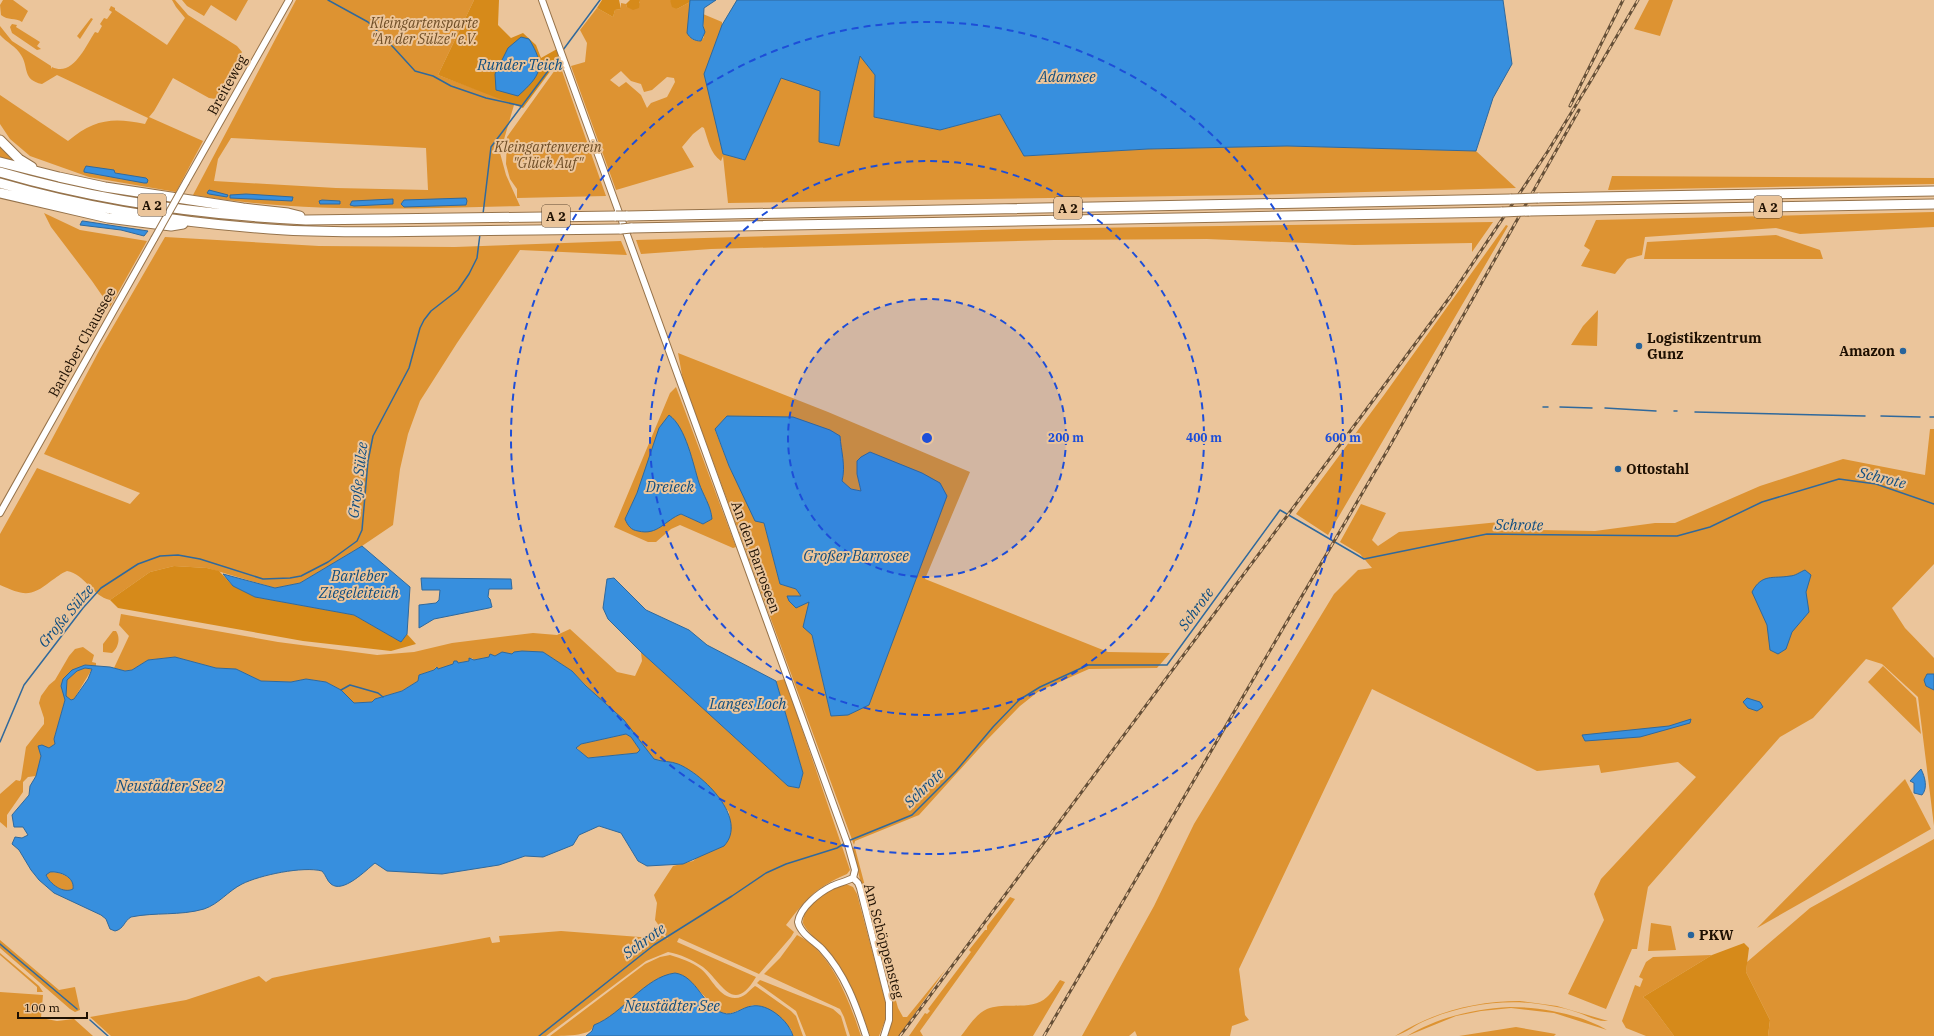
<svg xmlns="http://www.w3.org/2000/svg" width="1934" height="1036" font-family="'IBM Plex Serif',serif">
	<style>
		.green { fill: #dd9332; fill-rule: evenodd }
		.forest { fill: #d68a1a }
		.water { fill: #378fde; stroke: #30699c; fill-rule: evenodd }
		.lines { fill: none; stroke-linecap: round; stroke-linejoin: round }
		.stream { stroke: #30699c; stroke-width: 1.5 }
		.tertiary-casing { stroke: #96734b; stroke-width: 8 }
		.motorway-casing { stroke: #96734b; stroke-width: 11 }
		.tertiary { stroke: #fff; stroke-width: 6 }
		.motorway { stroke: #fff; stroke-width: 9 }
		.rail-casing { stroke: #654f37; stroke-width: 3 }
		.rail { stroke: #ebc59b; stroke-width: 1.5; stroke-dasharray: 4.5; stroke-linecap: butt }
		.tertiary-bridge-casing { stroke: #96734b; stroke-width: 8; stroke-linecap: butt }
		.motorway-bridge-casing { stroke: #96734b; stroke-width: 11; stroke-linecap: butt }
		.tertiary-bridge { stroke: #fff; stroke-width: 6 }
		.motorway-bridge { stroke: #fff; stroke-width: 9 }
		.ring { fill: none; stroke: #1d4ed8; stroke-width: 2; stroke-dasharray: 7 5 }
		.poi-dot { fill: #27649b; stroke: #ebc59b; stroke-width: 1.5 }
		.labels { text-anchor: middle; stroke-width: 4; stroke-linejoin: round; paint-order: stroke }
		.shield { fill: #ebc59b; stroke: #5c4630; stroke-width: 1 }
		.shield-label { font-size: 13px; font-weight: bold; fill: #1e1002 }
		.park-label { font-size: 14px; font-style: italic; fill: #6f4e27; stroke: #ebc59b }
		.street-label { font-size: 14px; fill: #1e1002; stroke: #ebc59b }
		.poi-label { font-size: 14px; font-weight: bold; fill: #1e1002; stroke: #ebc59b; text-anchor: start }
		.water-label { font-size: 15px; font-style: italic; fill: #0e4d80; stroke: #ebc59b }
		.centre { fill: #1d4ed8; stroke: #ebc59b; stroke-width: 2 }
		.ring-label { font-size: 12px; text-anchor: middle; font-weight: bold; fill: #1d4ed8; stroke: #ebc59b; stroke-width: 4; stroke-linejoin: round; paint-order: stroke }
	</style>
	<rect width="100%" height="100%" fill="#ebc59b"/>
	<path class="green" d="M3 0H13L28 11 22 22C15 17 8 21 1 15L0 5Z
		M172 0H175L188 15 237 46 242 52 215 99 209 98 173 78 154 111 149 117 203 141 176 192 89 177 30 156 10 139 0 124V95L68 141C94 119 113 117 145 124L148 118 57 75 42 84C22 80 29 67 21 55 17 47 6 42 0 35V26L12 41 51 66V69L52 67C73 77 85 47 95 32L98 33 102 26 100 24 104 18 107 19 112 12 109 10 111 6 115 8V10L167 45 185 18 176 7ZM113 170 115 173 147 183 85 172Z
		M182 0H248L236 21 211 5 204 16 187 6Z
		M296 0H474L438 75 508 101 514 105 500 153 506 175 520 206C411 209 301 213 193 195ZM231 138 426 148 428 190 336 188 214 181 218 159Z
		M640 0H670L677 9 690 2C692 15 679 42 701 41L704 37 703 14 722 22V25L737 0H749L820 91 819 142 839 146 860 55 875 75 874 117 940 130 1000 114 1025 156 1148 149 1287 146 1476 151 1516 188 1249 195 728 203 723 156 721 161C710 153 708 140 704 128L702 127 693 134 682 147 694 167 616 190 571 66 585 62 587 43 580 30 597 8 613 17 615 10 621 9V3L626 4 627 7 640 3ZM621 71 631 81 641 84 644 92 652 90 667 77 674 78 675 82 667 97 651 103 647 108 641 95 626 82 619 87 610 80ZM718 130 746 160 723 154Z
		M1649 0H1673L1660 36 1634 29Z
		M91 18 93 19 80 39 77 36Z
		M12 24 17 25 16 27 40 42 37 46 41 49 37 50 12 33 10 27Z
		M561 68 606 196 517 198V189L510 179 506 164 507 137 555 70Z
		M0 146 20 164 0 159Z
		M1612 176 1934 178V184L1608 190Z
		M1934 212V227L1800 234 1776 228 1645 237 1642 255 1627 259 1615 274 1581 266 1590 250 1584 246 1596 220Z
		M44 213 80 230 147 241 110 307 92 281 51 227Z
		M1493 222 1472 252V243L1354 245 1207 239 1054 240 711 249 641 254 636 240 1017 229Z
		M1506 225 1508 226 1328 535 1296 514 1384 395Z
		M1776 235 1820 250 1823 259H1644L1647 242Z
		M165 237 319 246 455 247 621 241 627 255 520 250 457 343 420 401 408 434 400 469 393 525 362 546 300 583 275 588 207 568 174 566 150 572 110 600C92 596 85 574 67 571 61 573 56 578 51 581 30 598 23 595 0 585V534L37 468 130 504 140 493 44 454 100 349Z
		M1598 310 1597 346 1571 345 1583 326Z
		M678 353 828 412 970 472 925 579 1108 652 1170 653 1157 668 1089 669 1039 691 1020 706 986 741 919 815 855 841 854 845 683 380ZM715 430 840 436C841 451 846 467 842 481L851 489 861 491 857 474 870 452 885 459 831 716 812 635 810 602 789 601 788 596H801L796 589 780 584 764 523 742 491 729 466Z
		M676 387 736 547 733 548 680 525 671 529 656 542H648L614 527 670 393ZM699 484 711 512 712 519 703 524 681 514 674 516 625 519 637 493Z
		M1930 429H1934V564L1892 608 1905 628 1934 658V674H1927L1934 690V826L1918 697 1882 664 1866 659 1813 718 1780 737 1648 887 1637 949H1632L1606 1009 1568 994 1604 920 1594 894 1601 879 1696 777 1678 762 1601 773 1599 765 1537 771 1372 689 1239 969 1245 1015 1249 1020 1232 1026 1230 1036H1137L1135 1031 1129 1036H1082L1154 906 1194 824 1334 594 1358 570 1372 568 1360 554 1340 542 1361 504 1386 513 1372 540 1378 546 1399 532 1499 522 1524 529 1539 530 1595 531 1655 523H1675L1760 486 1843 459 1925 475Z
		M121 614 278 642 377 655 414 652 452 643 533 633 557 635 570 629 617 672 635 676 642 661 641 652 788 786 799 788 803 773 776 681 785 679 850 870 847 874C815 888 808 897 786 925L794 932 791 937 759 974 679 938 677 942 756 977C733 1016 722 982 703 967 693 960 680 954 668 952L646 961 546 1036H111L90 1017 186 1000 259 976 266 982 272 978 315 969 490 937 492 943 500 942 499 936 561 931 653 938 656 940 661 935 668 939 655 920 657 903 654 895 673 866 693 861 731 831 729 812 703 781 678 764 654 760C650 753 645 749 641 742L572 671 543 652H514L512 654 474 660 472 658 469 661 438 669 436 667 434 670 419 675 418 681 402 691 375 699 372 702 354 703 341 690 326 682 306 679 291 682 261 681 236 669 216 668 175 657 148 660 132 670 125 671 114 668 129 636 119 625Z
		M113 631H116C121 638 118 648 112 653L103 652V644Z
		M83 647 94 655 92 662 96 663V666L85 665 63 679 65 700 54 739 55 744 49 748 38 746 41 756 36 776 28 777 23 782V792L7 815V828L0 822V794L16 780 20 781 21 779 26 747 44 724V718L39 703 41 696 49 685 55 680 69 656 75 649Z
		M1883 666 1916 698 1921 734 1868 682Z
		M85 668 92 669 74 699 71 700 66 696 67 680 77 671Z
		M626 734 631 737 640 750 637 753 587 758 576 747 581 744Z
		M1905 779 1931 829 1757 928Z
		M1934 839V1036H1768L1770 1020 1746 972 1747 962 1810 908Z
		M852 848H855L871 909 867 907Z
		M50 872C60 872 75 877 73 889L66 891 53 885 45 874Z
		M846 884 853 887 857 894 885 1000 886 1018 879 1036H870C861 1011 853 985 837 963 829 952 807 933 803 923 803 903 830 889 846 884Z
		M1010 897 1015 899 920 1031 923 1036H909L925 1013 927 1014 930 1011 928 1009 971 952 969 950 985 930H987V926Z
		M872 913 898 1008 903 1017H907L946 969 899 1036H886L892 1019 893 1005 869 916Z
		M1651 923 1671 926 1676 950 1648 951Z
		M797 935C831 950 850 1003 861 1036H850L844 1017 840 1009 764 974 780 958Z
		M0 940 59 990 75 987 80 1010 75 1012 70 1009 0 948Z
		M0 953 39 986 43 992H37V987L0 955Z
		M670 955C680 958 692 962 701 969 712 978 719 998 735 998 745 998 748 991 755 986L757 987 791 1011 796 1016 803 1036H793L791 1029 760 1006 753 1005 729 1014 719 1012 693 984 675 973 657 979 609 1018 593 1027C591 1036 561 1036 550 1036L645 964 660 957Z
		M1712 955 1643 997 1648 1001 1674 1036H1646L1626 1028 1622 1021 1635 985 1640 987 1643 979 1639 977 1646 962 1653 957Z
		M760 980 833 1009 841 1016 847 1036H806L796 1011 757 983Z
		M1060 980 1065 982 1033 1036H961C968 1027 976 1014 987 1009 1005 1001 1031 1012 1047 997 1052 993 1056 985 1060 980Z
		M0 992 43 995 41 1018 57 1021 74 1019 93 1036H0Z
		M1520 1001 1557 1006 1608 1021C1597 1022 1586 1015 1576 1012 1562 1007 1546 1005 1531 1003 1496 1000 1460 1006 1427 1020 1416 1024 1406 1033 1395 1036 1433 1012 1475 1001 1520 1001Z
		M1510 1007C1541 1007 1580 1014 1607 1030L1554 1013 1511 1008 1481 1011 1456 1016 1407 1036C1438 1017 1474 1009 1510 1007Z
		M1516 1027 1556 1034 1554 1036H1459Z"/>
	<path class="forest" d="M474 0H499L498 25 511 38 523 33 536 45 541 58 557 49 560 58 523 108 438 75Z
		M602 0H619L621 9 615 10 613 17 597 8Z
		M630 0H640L639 8 633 10 627 7 626 4Z
		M670 0H690V2L677 9 672 7Z
		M174 566 207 568 219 571 233 586 255 597 354 615 401 642 407 634 416 644 391 651 303 641 118 608 110 600 150 572Z
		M1744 943 1749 948 1746 972 1770 1020 1768 1036H1674L1648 1001 1643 997 1712 955Z"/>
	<path class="water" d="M690 0H716L704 8 703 26 705 32 701 41C694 41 690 38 687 33Z
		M737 0H1503L1512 64 1493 98 1476 151 1287 146 1148 149 1024 156 1000 114 940 130 874 117 875 75 860 56 839 146 819 142 820 91 781 78 745 160 723 154 704 74 722 25Z
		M521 37 529 39C546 67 541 75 518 96L496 90 495 74 508 48Z
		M86 166 114 170 115 173 146 178 148 180 147 183H144L84 172V170Z
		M209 190 228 195 227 197 209 194 207 193Z
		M246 194 293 197 292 201 230 198V195Z
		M466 198 467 201 466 205 404 207 401 204 404 200Z
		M393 199V204L354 206 350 205 352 201Z
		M322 200 340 201V204H320L319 201Z
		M82 221H83L148 231 144 236 121 230 80 225Z
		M669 415C686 427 693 464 699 483 703 495 711 506 712 519L703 524 681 514C665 520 658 536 638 531 631 530 628 526 625 519L637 493 659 428Z
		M727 416 793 417 830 430 840 436C841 451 846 466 842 481L851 489 861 491 857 474V461L861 457 870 452 922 473 940 483 947 496 869 705 848 715 831 716 812 635 803 627 809 602 796 608 789 601 787 596H801L796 589 780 584 764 523 755 521 729 466 715 429Z
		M362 546 410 587 407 634 401 642 354 615 255 597 233 586 223 574 275 588 300 583Z
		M1805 570 1811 575 1806 592 1809 612 1792 632 1786 649 1778 654 1770 650 1767 625 1752 592C1762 573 1773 579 1790 576 1795 576 1800 572 1805 570Z
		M421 578 511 579 512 589H489L488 597 490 599 492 607 489 608 434 619 419 628V605L436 603 439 600 440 590H422Z
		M614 578 646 610 689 630 707 645 776 681 803 773 799 788 788 786 641 652 608 619 603 608 607 579Z
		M522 651 543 652 572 671 586 686 624 720 654 759C662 762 671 761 678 764 703 774 749 819 724 846L683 864 647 866 638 861 621 833 599 826 579 835 573 845 543 857 525 856 499 865 442 874 387 871 375 863C366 870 343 894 331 884 327 881 326 875 322 871 303 866 260 875 242 884 228 891 219 904 204 909 180 916 155 912 131 917 124 921 124 929 115 931L110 929 106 919 101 915 54 893 39 880 31 870 19 850 12 844 15 837 22 838 28 835 23 827H14L12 815 29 795 30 786 36 776 41 756 38 746 42 745 49 748 55 744 54 739 65 700 61 686 63 679 72 670 85 665 110 667 125 671 132 670 148 660 175 657 216 668 236 669 261 681 291 682 306 679 326 682 341 690 354 703 372 702 375 699 402 691 418 681 419 675 434 670 437 667 438 669 453 664 454 661H457L458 663 469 661V658L474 660 489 657 490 654 495 656 502 652 512 654 514 652ZM85 668 92 669 88 679 74 699 71 700 66 696 67 680 77 671ZM626 734 631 737 640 750 637 753 588 758 576 748 581 744ZM50 872C60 871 75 877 73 889 63 894 50 884 46 875Z
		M1927 674H1934V690L1926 686 1924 680Z
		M1747 698 1760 702 1763 707 1757 711 1748 708 1743 702Z
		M1691 719 1690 723 1640 737 1585 741 1582 735 1669 726Z
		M1921 769C1925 777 1928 788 1922 795L1914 793V783L1910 781Z
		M675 973C697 976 703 1007 723 1013 733 1017 742 1007 752 1006 768 1003 789 1021 793 1036H586L592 1031 594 1025C623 1014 644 977 675 973Z"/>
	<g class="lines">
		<path class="stream" d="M328 0 368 22 394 48 415 71 433 76 451 86 486 98 522 106
			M563 50 600 0
			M483 214 491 147 560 55
			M1543 407H1548
			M1560 407 1592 408
			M1605 408 1656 411
			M1674 411H1677
			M1695 412 1865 416
			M1881 416 1920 417
			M1930 417H1934
			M341 690 350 685 378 693 383 697
			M0 742 24 685 83 608 101 588 138 564 160 556 178 555 200 559 263 579 290 578 301 576 328 562 357 541 362 530 368 461 373 436 409 368 420 328 424 320 431 311 458 290 469 274 477 258 480 234
			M848 841 912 815 956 771 993 727 1019 700 1040 687 1088 665H1167L1280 510 1364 559 1487 534 1677 536 1710 527 1762 502 1839 479 1876 484 1934 504
			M0 944 77 1009
			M90 1020 108 1036
			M539 1036 654 945 732 896 766 873 786 864 837 848 845 843"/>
		<defs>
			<path id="tertiary" d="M542 0 848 845 855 870 853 878
				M186 182 289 0
				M0 513 154 239
				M853 878C847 881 839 883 832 886 820 892 800 907 798 922 800 933 814 941 822 949 845 974 856 1005 866 1036
				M853 878 858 883 860 888 889 1002V1020L884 1036"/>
			<path id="motorway" d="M0 140 19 159 32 167
				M0 162 59 177 105 187 243 208 288 213 300 216
				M0 172C99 201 203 215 306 220L616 216
				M0 183C93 210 188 224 285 230 339 233 394 232 448 231 506 230 563 230 621 229
				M0 193 108 218 171 226 183 224
				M1538 198 1934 191
				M1529 211 1934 204
				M626 216 1511 199
				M631 228 1502 212"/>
		</defs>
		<use href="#tertiary" class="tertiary-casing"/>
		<use href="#motorway" class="motorway-casing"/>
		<use href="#tertiary" class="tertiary"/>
		<use href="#motorway" class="motorway"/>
		<defs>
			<path id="rail" d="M1570 106 1623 0
				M900 1036 1450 297 1548 151 1590 82 1638 0
				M1044 1036 1387 451 1579 110"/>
		</defs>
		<use href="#rail" class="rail-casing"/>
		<use href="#rail" class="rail"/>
		<defs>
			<path id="tertiary-bridge" d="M154 239 186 182"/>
			<path id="motorway-bridge" d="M1511 199 1538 198
				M1502 212 1529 211
				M616 216H626
				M621 229 631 228"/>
		</defs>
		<use href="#tertiary-bridge" class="tertiary-bridge-casing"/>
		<use href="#motorway-bridge" class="motorway-bridge-casing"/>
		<use href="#tertiary-bridge" class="tertiary-bridge"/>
		<use href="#motorway-bridge" class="motorway-bridge"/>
	</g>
	<circle cx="927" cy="438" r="139" fill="#1d4ed8" fill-opacity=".12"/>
	<g class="ring">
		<circle cx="927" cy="438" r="139"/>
		<circle cx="927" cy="438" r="277"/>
		<circle cx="927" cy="438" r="416"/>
	</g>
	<g class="poi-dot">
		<circle cx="1639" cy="346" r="4"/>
		<circle cx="1903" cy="351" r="4"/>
		<circle cx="1618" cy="469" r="4"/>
		<circle cx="1691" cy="935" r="4"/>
	</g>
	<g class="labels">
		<g class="shield">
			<rect x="138" y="194" width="28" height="22" rx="3"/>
			<rect x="1754" y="196" width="28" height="22" rx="3"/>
			<rect x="1054" y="197" width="28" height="22" rx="3"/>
			<rect x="542" y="205" width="28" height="22" rx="3"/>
		</g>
		<g class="shield-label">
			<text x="152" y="210">A 2</text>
			<text x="1768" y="212">A 2</text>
			<text x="1068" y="213">A 2</text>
			<text x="556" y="221">A 2</text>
		</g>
		<g class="park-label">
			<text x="424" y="28">Kleingartensparte<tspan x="424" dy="16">"An der Sülze" e.V.</tspan></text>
			<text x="548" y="152">Kleingartenverein<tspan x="548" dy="16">"Glück Auf"</tspan></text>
		</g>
		<g class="street-label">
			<text transform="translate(227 85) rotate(-61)" y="5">Breiteweg</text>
			<text transform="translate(82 342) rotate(-61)" y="5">Barleber Chaussee</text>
			<text transform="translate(756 557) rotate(70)" y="5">An den Barroseen</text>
			<text transform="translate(884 941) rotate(75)" y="5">Am Schöppensteg</text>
		</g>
		<g class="poi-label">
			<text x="1647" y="343">Logistikzentrum<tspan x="1647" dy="16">Gunz</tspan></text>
			<text x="1895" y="356" text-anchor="end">Amazon</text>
			<text x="1626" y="474">Ottostahl</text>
			<text x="1699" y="940">PKW</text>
		</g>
		<g class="water-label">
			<text x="520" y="70">Runder Teich</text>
			<text x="1067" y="82">Adamsee</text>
			<text transform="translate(1882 478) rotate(14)" y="5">Schrote</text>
			<text transform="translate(358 480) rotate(-83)" y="5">Große Sülze</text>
			<text x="670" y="492">Dreieck</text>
			<text transform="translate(1519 525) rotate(1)" y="5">Schrote</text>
			<text x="856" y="561">Großer Barrosee</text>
			<text x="359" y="581">Barleber<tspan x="359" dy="17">Ziegeleiteich</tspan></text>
			<text transform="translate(1196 609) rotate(-54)" y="5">Schrote</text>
			<text transform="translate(66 616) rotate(-50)" y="5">Große Sülze</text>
			<text x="748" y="709">Langes Loch</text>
			<text x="170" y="791">Neustädter See 2</text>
			<text transform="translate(924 788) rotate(-44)" y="5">Schrote</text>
			<text transform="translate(644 941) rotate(-36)" y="5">Schrote</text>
			<text x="672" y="1011">Neustädter See</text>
		</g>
	</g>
	<circle cx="927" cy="438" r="6" class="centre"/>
	<g class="ring-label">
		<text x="1066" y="442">200 m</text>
		<text x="1204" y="442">400 m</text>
		<text x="1343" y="442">600 m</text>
	</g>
	<path d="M18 1012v6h69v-6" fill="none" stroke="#1e1002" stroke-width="2"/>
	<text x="24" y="1012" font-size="12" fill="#1e1002" stroke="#ebc59b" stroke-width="3" paint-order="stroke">100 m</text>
</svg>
